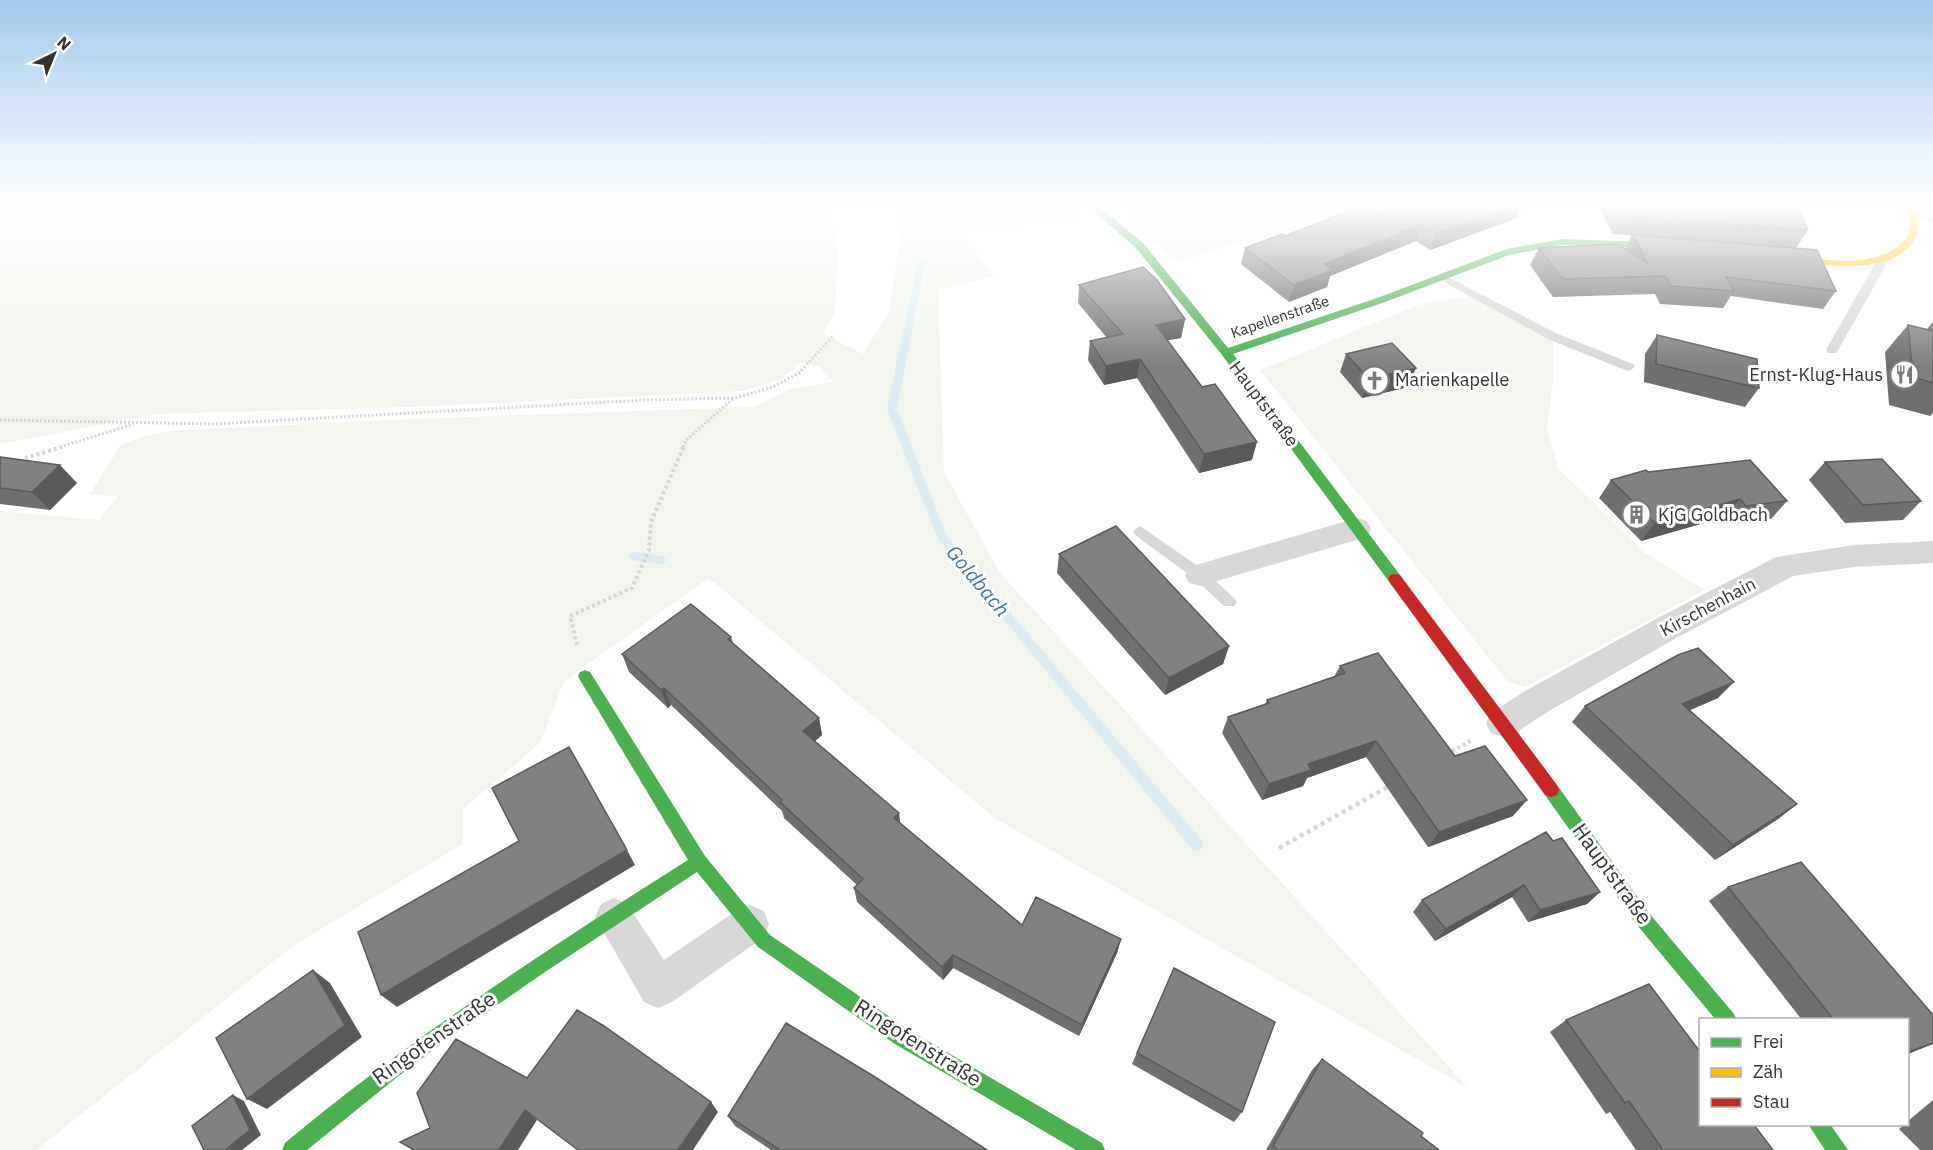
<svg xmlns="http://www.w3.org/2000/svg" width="1933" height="1150" font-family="'IBM Plex Sans',sans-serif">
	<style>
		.green { fill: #f1f5ed }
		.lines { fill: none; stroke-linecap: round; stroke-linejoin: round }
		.stream { fill: #ddebf3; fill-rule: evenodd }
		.path-far2 { stroke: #d6d6d6; stroke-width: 3; stroke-dasharray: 2 2; stroke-linecap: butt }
		.path-far1 { stroke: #d6d6d6; stroke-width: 4; stroke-dasharray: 3 3; stroke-linecap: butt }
		.path { stroke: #d6d6d6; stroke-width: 4.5; stroke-dasharray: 4 4; stroke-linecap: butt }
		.lane { fill: #d7d7d7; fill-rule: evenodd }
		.street { fill: #d7d7d7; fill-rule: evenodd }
		.fast { fill: #4caf50; fill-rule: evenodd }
		.slow { fill: #ffc107; fill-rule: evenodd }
		.jam { fill: #c62828; fill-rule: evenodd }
		.wall { fill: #6f6f6f }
		.shaded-wall { fill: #5a5a5a }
		.building { fill: #818181; stroke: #5a5a5a; stroke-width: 1.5 }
		.labels { text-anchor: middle; stroke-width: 6; stroke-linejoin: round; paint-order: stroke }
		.far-street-label { font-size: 15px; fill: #333; stroke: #fff }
		.poi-label { font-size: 18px; fill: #333; stroke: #fff; text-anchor: start }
		.street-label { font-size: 18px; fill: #333; stroke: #fff }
		.water-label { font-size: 20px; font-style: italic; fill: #3f7597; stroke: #fff }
		.near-street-label { font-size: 21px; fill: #333; stroke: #fff }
	</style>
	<rect width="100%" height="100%" fill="#fff"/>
	<path class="green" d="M0 204H830L838 250 835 313 823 334 863 354 889 312 901 230 894 204H967L996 215 1076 209 1086 216 961 234 994 276 938 290 944 472 1000 573 1468 1088 996 819 709 578 564 681 540 743 463 809V844L293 946 36 1150H0V511L99 520 118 496 89 495 121 445 145 436 171 431 410 419 752 407 791 389 834 382 819 367 801 362 781 379 743 391 410 407 157 414 0 444Z
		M1109 204H1331L1361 217 1263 234 1178 263Z
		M1470 297 1553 340V382L1547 428 1558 468 1645 553 1704 590 1525 687 1508 682 1260 370 1426 302Z"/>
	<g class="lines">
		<path class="stream" d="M918 261H921L925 263 897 409 947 537 1202 841 1203 845 1202 849 1197 851 1192 849 938 539 887 409Z
			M632 552 662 556 667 560 662 564 632 560 627 556Z"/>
		<path class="path-far2" d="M0 420 214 424 645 400 735 398 773 387 799 373 834 335
			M60 447 134 424
			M683 447 686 440 734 398"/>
		<path class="path-far1" d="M25 458 65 446
			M577 645 570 616 632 588 649 550 651 522 684 446
			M1447 754 1472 740"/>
		<path class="path" d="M1279 848 1391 785"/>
		<path class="lane" d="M1916 212 1933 217V223L1912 217 1911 215Z
			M1883 257 1889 260 1838 350 1836 353H1828L1826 350 1877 260Z
			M1442 274 1558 334 1633 364 1635 367 1629 371 1625 370 1550 340 1438 279V275Z
			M1140 526 1205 571 1234 598 1237 602 1234 606H1224L1195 579 1135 535 1133 531Z"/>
		<path class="street" d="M1357 518 1367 521 1371 529 1367 537 1200 586 1189 583 1185 575 1189 567Z
			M1933 541V563L1854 567 1793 576 1678 637 1549 711 1515 733 1503 737 1491 733 1486 723 1491 713 1525 691 1656 619 1776 557 1854 545Z
			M614 898 627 904 664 960 736 911 750 905 764 911 769 924 764 937 672 1002 658 1008 644 1002 595 917 601 904Z"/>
		<path class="fast" d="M1086 204H1096L1144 244 1228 348 1377 298 1507 249 1562 239 1673 243 1678 246 1673 249 1562 245 1509 255 1385 302 1233 354 1400 575 1402 579 1400 583H1390L1222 355 1136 248Z
			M585 670 590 672 705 856 770 935 909 1030 1102 1143 1105 1150H1076L895 1044 758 947 697 872 548 970 445 1041 396 1078 307 1150H282L285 1143C412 1037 549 948 688 860L580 680 578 676 580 672Z
			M1551 783 1557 785 1649 913 1734 1014 1737 1020H1716L1637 925 1545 795 1543 790 1545 785Z
			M1808 1124H1830L1848 1150H1825Z"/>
		<path class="slow" d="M1905 204H1914C1920 215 1922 227 1915 239 1892 279 1815 264 1778 259L1773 256 1778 253C1816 258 1870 272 1902 243 1913 233 1911 217 1905 204Z"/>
		<path class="jam" d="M1395 574 1400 575 1557 785 1559 790 1557 795 1551 797 1545 795 1390 583 1388 579 1390 575Z"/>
	</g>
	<path class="wall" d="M1402 204H1523L1517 218 1430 250 1416 241 1330 276 1327 287 1289 302 1241 264 1245 248 1285 236 1377 212Z
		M1597 204H1796L1808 230 1796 248 1836 291 1823 309 1731 296 1723 308 1660 304 1655 294 1553 297 1530 265 1539 248 1625 249 1632 235 1613 234Z
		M1848 204H1884L1880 208Z
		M1079 285 1185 319 1181 338 1167 340 1252 460 1199 473 1137 378 1104 385 1088 360 1090 341 1107 338 1078 303Z
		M1933 322V413L1930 416 1889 405 1885 352 1908 325 1927 329Z
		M1657 335 1759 388 1745 407 1644 382 1645 354Z
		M1346 354 1408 387 1362 398 1340 372Z
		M0 457 77 483 50 510 0 504Z
		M1825 462 1921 501 1903 520 1845 523 1809 480Z
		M1648 472 1787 501 1771 519 1731 524 1725 517 1641 541 1599 498 1611 480Z
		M1059 554 1229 646 1223 664 1165 695 1057 573Z
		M731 637 733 643 819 718 822 735 815 741 900 823 1022 925 1121 939 1117 953 1079 1036 953 968 943 980 857 902 854 888 857 885 784 818 782 811 671 705 668 708 629 672 622 654Z
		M1340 666 1455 756 1513 816 1428 847 1366 757 1307 778 1303 786 1262 800 1222 733 1228 717 1265 705 1267 700 1334 677Z
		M1718 698 1690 710 1797 804 1778 819 1715 860 1572 722 1585 706Z
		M1553 841 1600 892 1587 904 1528 922 1512 897 1435 941 1413 912 1422 900Z
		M1728 887 1908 1020H1802L1709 901Z
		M1174 968 1242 1112 1234 1122 1132 1064Z
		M1566 1020 1773 1150H1636L1610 1112 1606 1114 1550 1032Z
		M1322 1059 1439 1150H1266L1312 1070Z
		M1933 1100V1150H1920L1899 1129 1904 1125H1908V1121Z
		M728 1116 987 1150H771L735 1126Z"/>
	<path class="shaded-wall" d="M1520 204H1523L1517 218 1430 250 1436 233Z
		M1422 224 1416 241 1330 276 1327 287 1289 302 1294 285 1324 264Z
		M1185 319 1181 338 1153 343 1156 325Z
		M1140 359 1137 378 1104 385 1106 366Z
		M1416 368 1408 387 1362 398 1369 379Z
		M1257 442 1252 460 1199 473 1204 454Z
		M60 465 77 483 50 510 32 492Z
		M1740 499 1725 517 1641 541 1655 523Z
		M1229 646 1223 664 1165 695 1169 678Z
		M1734 682 1718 698 1667 720 1682 704Z
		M664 688 671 705 668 708 661 690Z
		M819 718 822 735 807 748 803 731Z
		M1376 741 1366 757 1307 778 1303 786 1262 800 1269 784 1308 764Z
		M1527 800 1513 816 1428 847 1439 832Z
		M1797 804 1778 819 1715 860 1733 845Z
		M899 813 901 829 894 818Z
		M627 850 635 865 397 1007 381 995Z
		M1524 885 1512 897 1435 941 1446 929Z
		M1600 892 1587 904 1528 922 1540 910Z
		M1121 939 1117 953 1079 1036 1082 1025Z
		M953 955V968L943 980 942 967Z
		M313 970 330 983 362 1037 267 1109 247 1099Z
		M1933 1043V1044L1908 1054V1052Z
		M233 1095 244 1101 261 1135 242 1150H225Z
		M711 1102 718 1112 693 1150H678Z
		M525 1110 537 1120 518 1150H499Z"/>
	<path class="building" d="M1365 204 1377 212 1402 204H1520L1436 233 1422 224 1324 264 1332 270 1294 285 1245 248 1282 234 1285 236Z
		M1616 204H1796L1808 230 1623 216Z
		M1633 235 1817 250 1836 291 1726 277 1734 291 1671 286 1665 276 1562 279 1539 248 1617 244 1647 263Z
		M1143 267 1157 280 1185 319 1156 325 1202 387 1215 384 1257 442 1204 454 1140 359 1106 366 1090 341 1123 334 1079 285Z
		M1908 325 1933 331V383L1913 377Z
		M1657 335 1757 359 1759 388 1656 364Z
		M1392 343 1416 368 1369 379 1346 354Z
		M0 457 60 465 32 492 0 488Z
		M1882 459 1921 501 1863 505 1825 462Z
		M1750 460 1787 501 1746 506 1740 499 1655 523 1611 480 1646 470 1648 472Z
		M1116 526 1229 646 1169 678 1059 554Z
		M691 604 731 637 728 639 819 718 803 731 899 813 894 818 1022 925 1036 897 1121 939 1082 1025 953 955 942 967 854 888 863 879 780 802 782 800 664 688 661 690 622 654Z
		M1698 648 1734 682 1682 704 1797 804 1733 845 1585 706 1678 655Z
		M1378 653 1455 756 1485 746 1527 800 1439 832 1376 741 1308 764 1311 770 1269 784 1228 717 1269 703 1267 700 1345 673 1340 666Z
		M569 747 627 850 381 995 358 932 519 841 492 788Z
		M1546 832 1553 841 1562 838 1600 892 1540 910 1524 885 1446 929 1422 900Z
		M1801 862 1933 1015V1043L1908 1052V1020H1834L1728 887Z
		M1174 968 1275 1022 1242 1112 1137 1053Z
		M313 970 345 1025 247 1099 216 1038Z
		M1649 984 1701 1053V1125H1754L1773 1150H1663L1629 1101 1625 1103 1566 1020Z
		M577 1010 604 1026 711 1102 678 1150H578L525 1110 499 1150H414L400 1142 430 1128 417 1093 456 1039 527 1078Z
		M786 1023 875 1077 987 1150H780L728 1116Z
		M1322 1059 1423 1133 1421 1136 1439 1150H1278L1273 1146Z
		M233 1095 250 1130 225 1150H204L192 1126Z"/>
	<linearGradient id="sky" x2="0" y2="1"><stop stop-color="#a3caec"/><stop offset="0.56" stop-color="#fff"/><stop offset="1" stop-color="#fff" stop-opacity="0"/></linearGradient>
	<rect width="1933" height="365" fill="url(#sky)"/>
	<defs>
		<symbol id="restaurant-ring" viewBox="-11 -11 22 22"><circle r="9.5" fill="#fff" stroke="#7a7a7a" stroke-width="1.5"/><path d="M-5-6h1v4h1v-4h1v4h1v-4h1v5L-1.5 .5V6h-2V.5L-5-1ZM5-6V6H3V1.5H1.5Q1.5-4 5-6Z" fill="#7a7a7a"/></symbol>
		<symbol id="church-ring" viewBox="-11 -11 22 22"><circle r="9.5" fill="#fff" stroke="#7a7a7a" stroke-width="1.5"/><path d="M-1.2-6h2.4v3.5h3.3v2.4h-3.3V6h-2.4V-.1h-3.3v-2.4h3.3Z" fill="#7a7a7a"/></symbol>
		<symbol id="building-ring" viewBox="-11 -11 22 22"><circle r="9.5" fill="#fff" stroke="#7a7a7a" stroke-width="1.5"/><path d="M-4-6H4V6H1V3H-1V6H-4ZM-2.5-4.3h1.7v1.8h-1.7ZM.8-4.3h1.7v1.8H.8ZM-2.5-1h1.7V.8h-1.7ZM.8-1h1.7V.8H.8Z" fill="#7a7a7a"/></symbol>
	</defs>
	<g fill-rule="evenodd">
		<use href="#restaurant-ring" x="1888" y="358" width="33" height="33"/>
		<use href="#church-ring" x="1358" y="364" width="33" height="33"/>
		<use href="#building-ring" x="1620" y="498" width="33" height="33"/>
	</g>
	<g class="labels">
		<g class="far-street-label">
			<text transform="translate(1280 317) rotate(-19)" y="5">Kapellenstraße</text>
		</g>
		<g class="poi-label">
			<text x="1883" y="381" text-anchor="end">Ernst-Klug-Haus</text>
			<text x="1395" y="386">Marienkapelle</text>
			<text x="1658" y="521">KjG Goldbach</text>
		</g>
		<g class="street-label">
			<text transform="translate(1264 404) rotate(53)" y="6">Hauptstraße</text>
			<text transform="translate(1708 607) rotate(-28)" y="6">Kirschenhain</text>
		</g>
		<g class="water-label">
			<text transform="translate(978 581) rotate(50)" y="7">Goldbach</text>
		</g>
		<g class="near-street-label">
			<text transform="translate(1612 874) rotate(54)" y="7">Hauptstraße</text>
			<text transform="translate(434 1038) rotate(-35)" y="7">Ringofenstraße</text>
			<text transform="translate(918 1043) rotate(32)" y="7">Ringofenstraße</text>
		</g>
	</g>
	<rect x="1699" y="1018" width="210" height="108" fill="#ffffff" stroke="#adadad" stroke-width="1.5"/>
	<rect x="1711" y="1038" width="30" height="9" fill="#4caf50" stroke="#adadad" stroke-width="1.5"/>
	<text x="1753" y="1048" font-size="18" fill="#333333">Frei</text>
	<rect x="1711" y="1068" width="30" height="9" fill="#ffc107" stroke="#adadad" stroke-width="1.5"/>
	<text x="1753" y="1078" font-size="18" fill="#333333">Zäh</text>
	<rect x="1711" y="1098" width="30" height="9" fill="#c62828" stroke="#adadad" stroke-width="1.5"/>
	<text x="1753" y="1108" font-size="18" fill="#333333">Stau</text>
	<g transform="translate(54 54) rotate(43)" stroke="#ffffff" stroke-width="4.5" paint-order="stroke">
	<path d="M0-4.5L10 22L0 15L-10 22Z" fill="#333333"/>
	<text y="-9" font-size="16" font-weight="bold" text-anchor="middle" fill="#333333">N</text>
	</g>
</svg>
